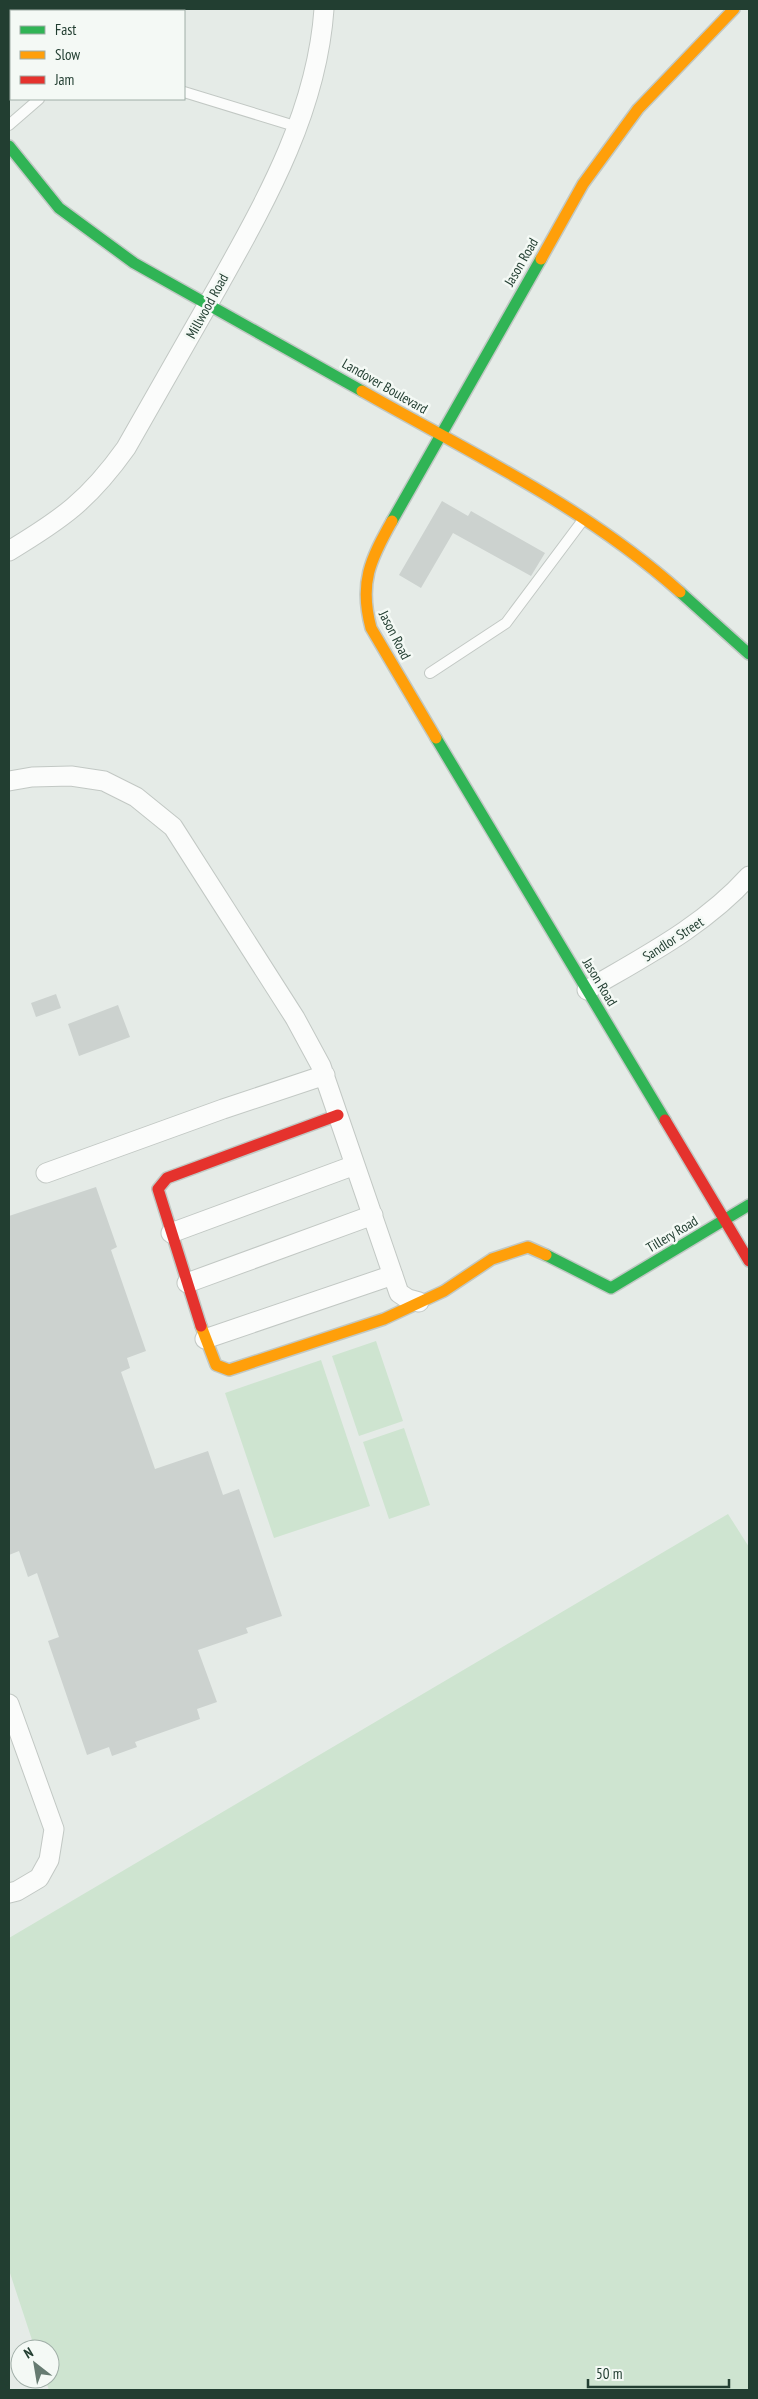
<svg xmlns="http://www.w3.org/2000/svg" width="758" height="2399" font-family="'PT Sans Narrow',sans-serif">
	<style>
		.green { fill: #cee4d0 }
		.building { fill: #ccd2cf }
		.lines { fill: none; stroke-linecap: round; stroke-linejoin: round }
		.lane-casing { stroke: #c2c8c4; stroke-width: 12 }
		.street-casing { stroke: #c2c8c4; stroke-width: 21 }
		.fast-casing { stroke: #c1c8c4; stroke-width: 14 }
		.slow-casing { stroke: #c1c8c4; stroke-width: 14 }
		.jam-casing { stroke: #c1c8c4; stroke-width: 14 }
		.lane { stroke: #fbfcfb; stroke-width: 10 }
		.street { stroke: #fbfcfb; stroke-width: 19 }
		.fast { stroke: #30b455; stroke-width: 11 }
		.slow { stroke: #ff9f0a; stroke-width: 11 }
		.jam { stroke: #e5322d; stroke-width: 11 }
		.labels { text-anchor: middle; stroke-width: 5; stroke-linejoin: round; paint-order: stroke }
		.street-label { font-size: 14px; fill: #223e31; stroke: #f4f9f5 }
	</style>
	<rect width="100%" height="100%" fill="#e5ebe7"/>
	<path class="green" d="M376 1341 403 1421 359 1436 332 1356Z
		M321 1360 370 1506 274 1538 225 1393Z
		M404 1428 430 1505 389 1519 363 1442Z
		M728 1514 749 1547V2390H49L45 2379H50V2349H35L9 2270V1938Z"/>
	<path class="building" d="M442 501 468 516 471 511 545 553 531 576 453 533 421 588 399 575Z
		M56 994 61 1008 36 1017 31 1003Z
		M118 1005 130 1037 79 1056 68 1024Z
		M96 1187 117 1247 111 1250 146 1351 127 1358 130 1368 121 1372 155 1469 208 1451 223 1495 239 1489 282 1616 246 1628 248 1633 198 1650 217 1702 197 1709 200 1719 135 1742 137 1747 112 1756 109 1747 87 1755 48 1641 59 1637 37 1573 28 1577 19 1551 9 1555V1216Z"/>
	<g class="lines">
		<defs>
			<path id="lane" d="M184 92 298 127
				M9 125 39 99
				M430 673 506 623 583 520"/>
			<path id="street" d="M9 551C62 519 89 500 126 448 157 393 189 338 220 283 268 197 317 110 324 9
				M9 781 32 777 71 776 104 781 136 797 173 827 295 1018 321 1066 399 1293 408 1299 419 1302
				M587 990C645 956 704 926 749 876
				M46 1173 223 1109 325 1075
				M171 1233 355 1165
				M187 1283 373 1215
				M205 1339 393 1275
				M9 1704 54 1829 49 1860 39 1878 17 1891 9 1893"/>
			<path id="fast" d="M9 146 59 208 134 263 362 391
				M392 521 541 259
				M680 592 749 654
				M436 738 665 1120
				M546 1255 611 1288 749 1205"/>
			<path id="slow" d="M541 259 583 184 638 109 734 9
				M362 391C471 453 587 508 680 592
				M392 521C370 560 359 583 371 628L436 738
				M201 1326 216 1365 229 1370 384 1319 444 1291 492 1259 528 1247 546 1255"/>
			<path id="jam" d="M665 1120 749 1261
				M201 1326 158 1189 167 1178 338 1115"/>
		</defs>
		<use href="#lane" class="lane-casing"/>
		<use href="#street" class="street-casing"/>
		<use href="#fast" class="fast-casing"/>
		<use href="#slow" class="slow-casing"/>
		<use href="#jam" class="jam-casing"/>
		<use href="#lane" class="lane"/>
		<use href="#street" class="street"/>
		<use href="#fast" class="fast"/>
		<use href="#slow" class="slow"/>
		<use href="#jam" class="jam"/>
	</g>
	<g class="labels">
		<g class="street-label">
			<text transform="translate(521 262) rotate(-60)" y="5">Jason Road</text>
			<text transform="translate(207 306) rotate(-61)" y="5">Millwood Road</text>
			<text transform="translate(385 386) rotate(30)" y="5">Landover Boulevard</text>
			<text transform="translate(395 635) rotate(63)" y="5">Jason Road</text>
			<text transform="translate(673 939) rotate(-33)" y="5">Sandlor Street</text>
			<text transform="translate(600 982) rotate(59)" y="5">Jason Road</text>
			<text transform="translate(672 1234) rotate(-31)" y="5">Tillery Road</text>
		</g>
	</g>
	<rect width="758" height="2399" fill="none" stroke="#223e31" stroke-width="20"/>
	<rect x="10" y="10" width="175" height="90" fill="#f4f9f5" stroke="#a0aea7"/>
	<rect x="20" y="26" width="25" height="8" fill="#30b455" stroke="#a0aea7"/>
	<text x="55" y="35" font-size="15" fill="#223e31">Fast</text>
	<rect x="20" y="51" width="25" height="8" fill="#ff9f0a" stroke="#a0aea7"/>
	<text x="55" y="60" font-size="15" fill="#223e31">Slow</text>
	<rect x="20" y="76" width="25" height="8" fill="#e5322d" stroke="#a0aea7"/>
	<text x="55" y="85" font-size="15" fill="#223e31">Jam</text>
	<g transform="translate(35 2364) rotate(329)"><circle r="24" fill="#f4f9f5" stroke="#a0aea7"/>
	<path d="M0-4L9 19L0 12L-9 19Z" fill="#667b71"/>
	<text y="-8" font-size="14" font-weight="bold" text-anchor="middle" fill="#223e31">N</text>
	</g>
	<path d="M588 2379v8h141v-8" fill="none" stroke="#223e31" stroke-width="2.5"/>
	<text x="596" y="2379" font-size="15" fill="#223e31" stroke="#f4f9f5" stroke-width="4" paint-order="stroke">50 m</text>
</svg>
